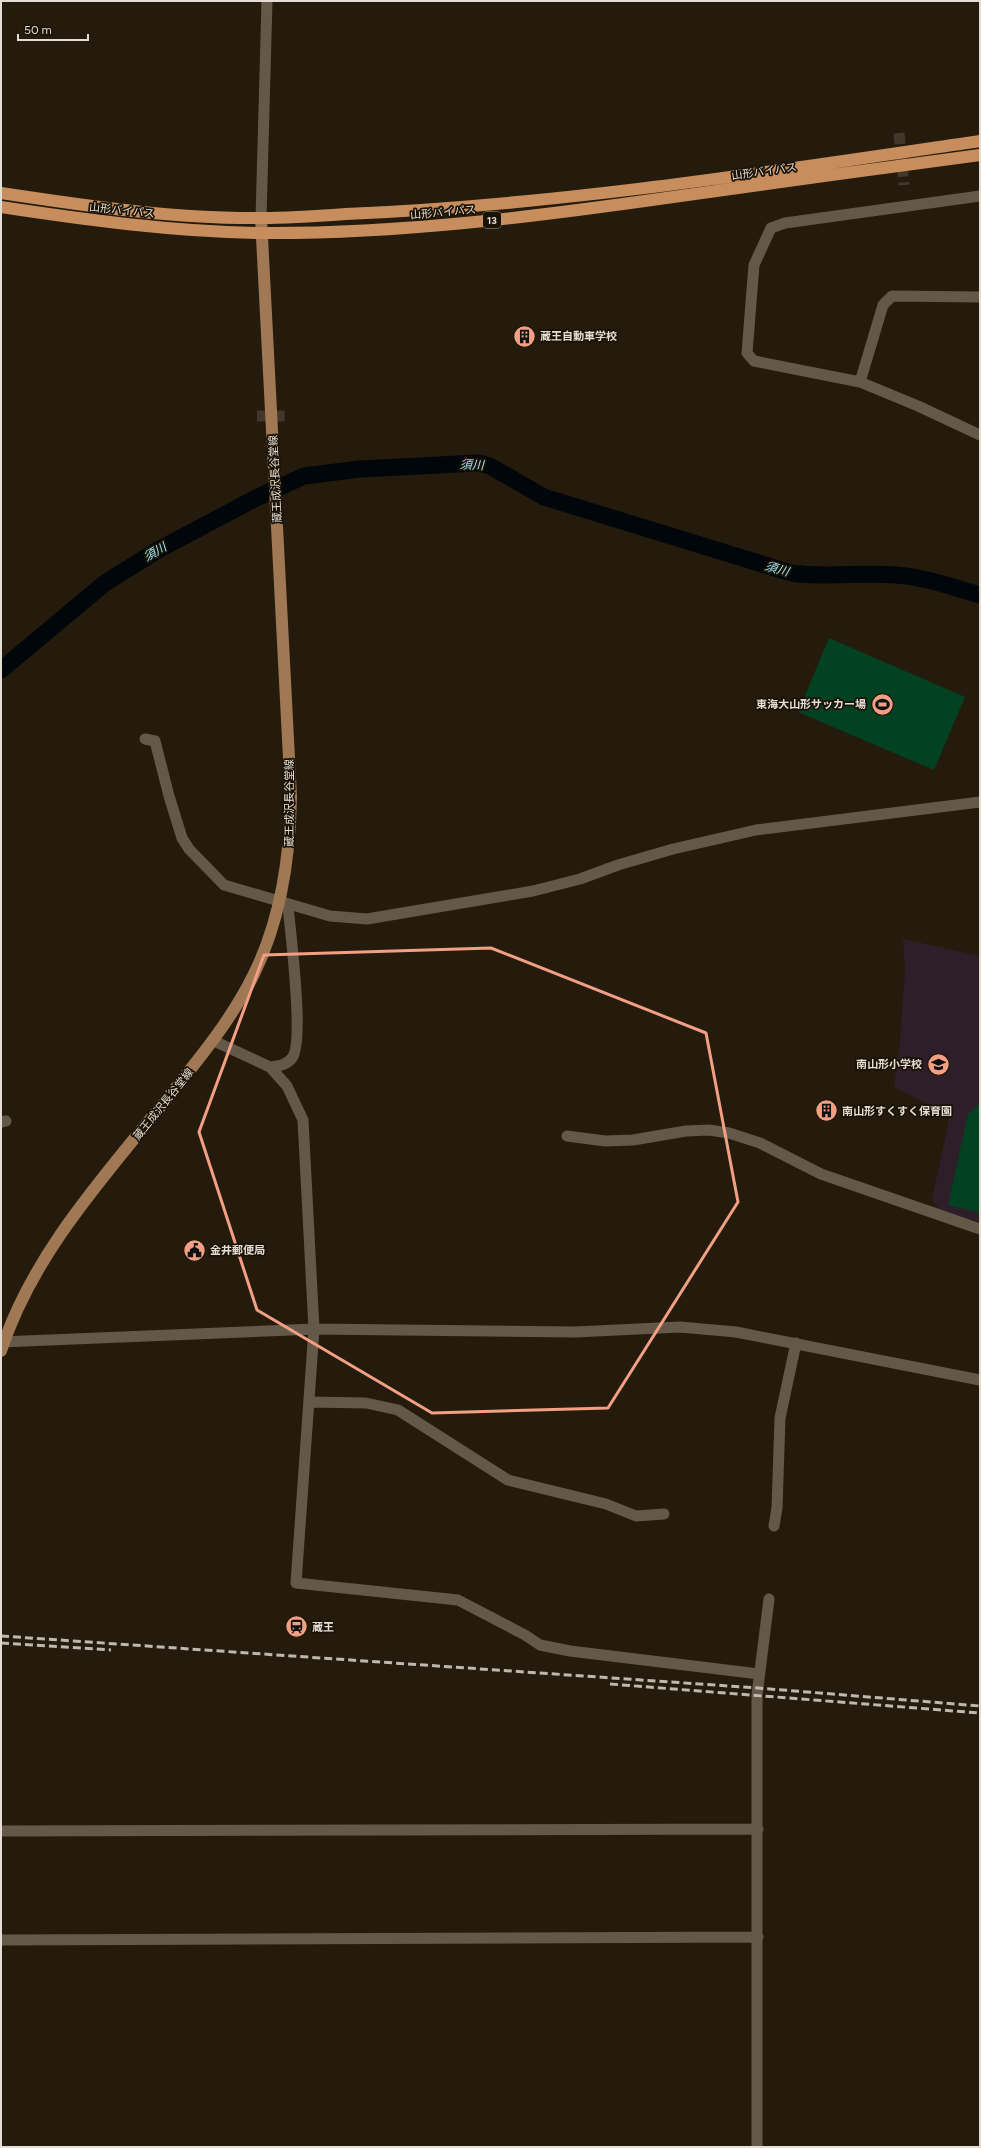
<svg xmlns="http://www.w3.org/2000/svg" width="981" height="2148" font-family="Figtree,'Noto Sans JP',sans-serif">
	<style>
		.education { fill: #2d1e29 }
		.green { fill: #024122 }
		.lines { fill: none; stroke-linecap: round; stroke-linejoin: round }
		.river { stroke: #000609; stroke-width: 17 }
		.minor-tunnel { stroke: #41382b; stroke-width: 11; stroke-dasharray: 11 5.5; stroke-linecap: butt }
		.minor { stroke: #645949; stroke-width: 11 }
		.major { stroke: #a07854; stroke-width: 12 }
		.highway { stroke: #c88d5c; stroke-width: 12 }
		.rail { stroke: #bfb8ae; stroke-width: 3; stroke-dasharray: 8 4; stroke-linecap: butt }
		.marked { fill: none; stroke: #f39f83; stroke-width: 3; stroke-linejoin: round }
		.labels { text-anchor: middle; stroke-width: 3.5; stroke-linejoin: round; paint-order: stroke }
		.shield { fill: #1b1205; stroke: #a7a095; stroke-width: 1 }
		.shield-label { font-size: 10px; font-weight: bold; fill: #e3ddd3 }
		.street-label { font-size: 11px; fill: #e3ddd3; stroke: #1b1205 }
		.poi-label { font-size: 11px; font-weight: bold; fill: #e3ddd3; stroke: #1b1205; text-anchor: start }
		.water-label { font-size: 12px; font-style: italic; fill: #9be9fe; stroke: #1b1205 }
	</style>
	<rect width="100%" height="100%" fill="#241b0d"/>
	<path class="education" d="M903 939 980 956V1222L940 1211 932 1199 950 1116 894 1087 900 1041 905 971Z"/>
	<path class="green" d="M829 638 965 697 934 770 798 712Z
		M980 1103V1213L948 1205 968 1114Z"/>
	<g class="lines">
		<path class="river" d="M1 670 105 583 158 550 256 498 304 476 360 469 478 463 490 466 544 497 791 573C826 578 861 572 896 575 924 577 952 587 980 595"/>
		<path class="minor-tunnel" d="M899 133 904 185
			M257 416H287"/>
		<path class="minor" d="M980 196 785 223 771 228 754 265 747 353 754 361 860 382 918 406 980 435
			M261 218 267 1
			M860 382 883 305 892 296 980 297
			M145 739 155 741 169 796 182 838 189 849 224 885 330 916 367 919 533 891 580 879 618 865 673 849 756 830 980 802
			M214 1041 270 1067 287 1086 303 1120 314 1329 296 1583 458 1600 525 1635 540 1645 570 1651 759 1674
			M270 1067C278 1066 287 1065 292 1058 305 1042 290 931 288 905
			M1 1122 6 1121
			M567 1136 605 1141 633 1140 686 1131 709 1130 729 1133 760 1143 821 1174 980 1229
			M1 1342 314 1329 575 1332 680 1327 736 1332 980 1380
			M309 1402 366 1403 398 1410 508 1480 606 1504 636 1516 664 1514
			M774 1526 777 1508 780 1418 796 1343
			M1 1831 758 1829
			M1 1940 758 1937
			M757 2147V1695L769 1599"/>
		<path class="major" d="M1 1351C34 1249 113 1167 178 1085 206 1050 234 1015 254 974 281 919 290 858 291 797L261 218"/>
		<path class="highway" d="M1 193C87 206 175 219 262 218 290 218 318 216 346 214 559 205 769 172 980 141
			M1 207C87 220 175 232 262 233 397 234 532 217 666 198 771 183 875 169 980 155"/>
		<path class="rail" d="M1 1636 758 1688 980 1706
			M1 1643 111 1650
			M610 1684 980 1713"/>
	</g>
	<path class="marked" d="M491 948 706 1033 738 1202 608 1408 432 1413 257 1310 199 1132 264 955Z"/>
	<defs>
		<symbol id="building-disc" viewBox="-11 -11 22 22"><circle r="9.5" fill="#f39f83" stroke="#1b1205"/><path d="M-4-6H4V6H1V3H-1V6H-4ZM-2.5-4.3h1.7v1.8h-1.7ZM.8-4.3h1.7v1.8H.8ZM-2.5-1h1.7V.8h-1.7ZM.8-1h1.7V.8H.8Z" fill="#111"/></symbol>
		<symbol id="stadium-disc" viewBox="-11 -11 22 22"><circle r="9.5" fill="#f39f83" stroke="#1b1205"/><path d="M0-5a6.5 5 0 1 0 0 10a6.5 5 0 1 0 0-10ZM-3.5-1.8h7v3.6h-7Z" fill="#111"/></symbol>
		<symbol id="school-disc" viewBox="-11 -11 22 22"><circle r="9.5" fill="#f39f83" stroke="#1b1205"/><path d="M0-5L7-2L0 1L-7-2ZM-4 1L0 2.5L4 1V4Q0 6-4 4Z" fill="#111"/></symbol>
		<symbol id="civic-disc" viewBox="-11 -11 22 22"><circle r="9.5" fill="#f39f83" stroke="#1b1205"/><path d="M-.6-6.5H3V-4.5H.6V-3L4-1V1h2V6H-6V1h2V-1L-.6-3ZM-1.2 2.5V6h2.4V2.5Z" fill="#111"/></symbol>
		<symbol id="station-disc" viewBox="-11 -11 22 22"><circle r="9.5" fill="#f39f83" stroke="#1b1205"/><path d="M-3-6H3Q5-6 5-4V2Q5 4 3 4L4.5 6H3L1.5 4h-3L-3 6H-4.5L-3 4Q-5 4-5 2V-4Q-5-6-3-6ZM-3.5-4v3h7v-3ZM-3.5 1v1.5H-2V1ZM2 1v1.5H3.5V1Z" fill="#111"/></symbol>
	</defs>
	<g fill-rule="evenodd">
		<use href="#building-disc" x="512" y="324" width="25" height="25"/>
		<use href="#stadium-disc" x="870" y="692" width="25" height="25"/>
		<use href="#school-disc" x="926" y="1052" width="25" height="25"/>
		<use href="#building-disc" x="814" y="1098" width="25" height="25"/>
		<use href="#civic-disc" x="182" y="1238" width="25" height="25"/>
		<use href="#station-disc" x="284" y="1614" width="25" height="25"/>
	</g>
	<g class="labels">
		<rect class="shield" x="483" y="212" width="18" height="16" rx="3"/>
		<g class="shield-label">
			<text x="492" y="224">13</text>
		</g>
		<g class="street-label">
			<text transform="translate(764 171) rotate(-8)" y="4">山形バイパス</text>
			<text transform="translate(122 210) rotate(6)" y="4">山形バイパス</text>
			<text transform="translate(443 212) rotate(-5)" y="4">山形バイパス</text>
			<text transform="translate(275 479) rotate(-93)" y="4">蔵王成沢長谷堂線</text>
			<text transform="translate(289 803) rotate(-90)" y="4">蔵王成沢長谷堂線</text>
			<text transform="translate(163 1104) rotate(-51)" y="4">蔵王成沢長谷堂線</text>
		</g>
		<g class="poi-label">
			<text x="540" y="340">蔵王自動車学校</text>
			<text x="866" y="708" text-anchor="end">東海大山形サッカー場</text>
			<text x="922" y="1068" text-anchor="end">南山形小学校</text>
			<text x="842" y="1115">南山形すくすく保育園</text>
			<text x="210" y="1254">金井郵便局</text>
			<text x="312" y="1631">蔵王</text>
		</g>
		<g class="water-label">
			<text transform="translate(472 465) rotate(2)" y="4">須川</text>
			<text transform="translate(155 552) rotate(-31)" y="4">須川</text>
			<text transform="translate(777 569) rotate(16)" y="4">須川</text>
		</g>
	</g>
	<rect width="981" height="2148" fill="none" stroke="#e3ddd3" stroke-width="4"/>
	<path d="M18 34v6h70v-6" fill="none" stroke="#e3ddd3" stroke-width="2"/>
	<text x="24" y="34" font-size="12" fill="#e3ddd3" stroke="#1b1205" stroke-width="3" paint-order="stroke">50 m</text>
</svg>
